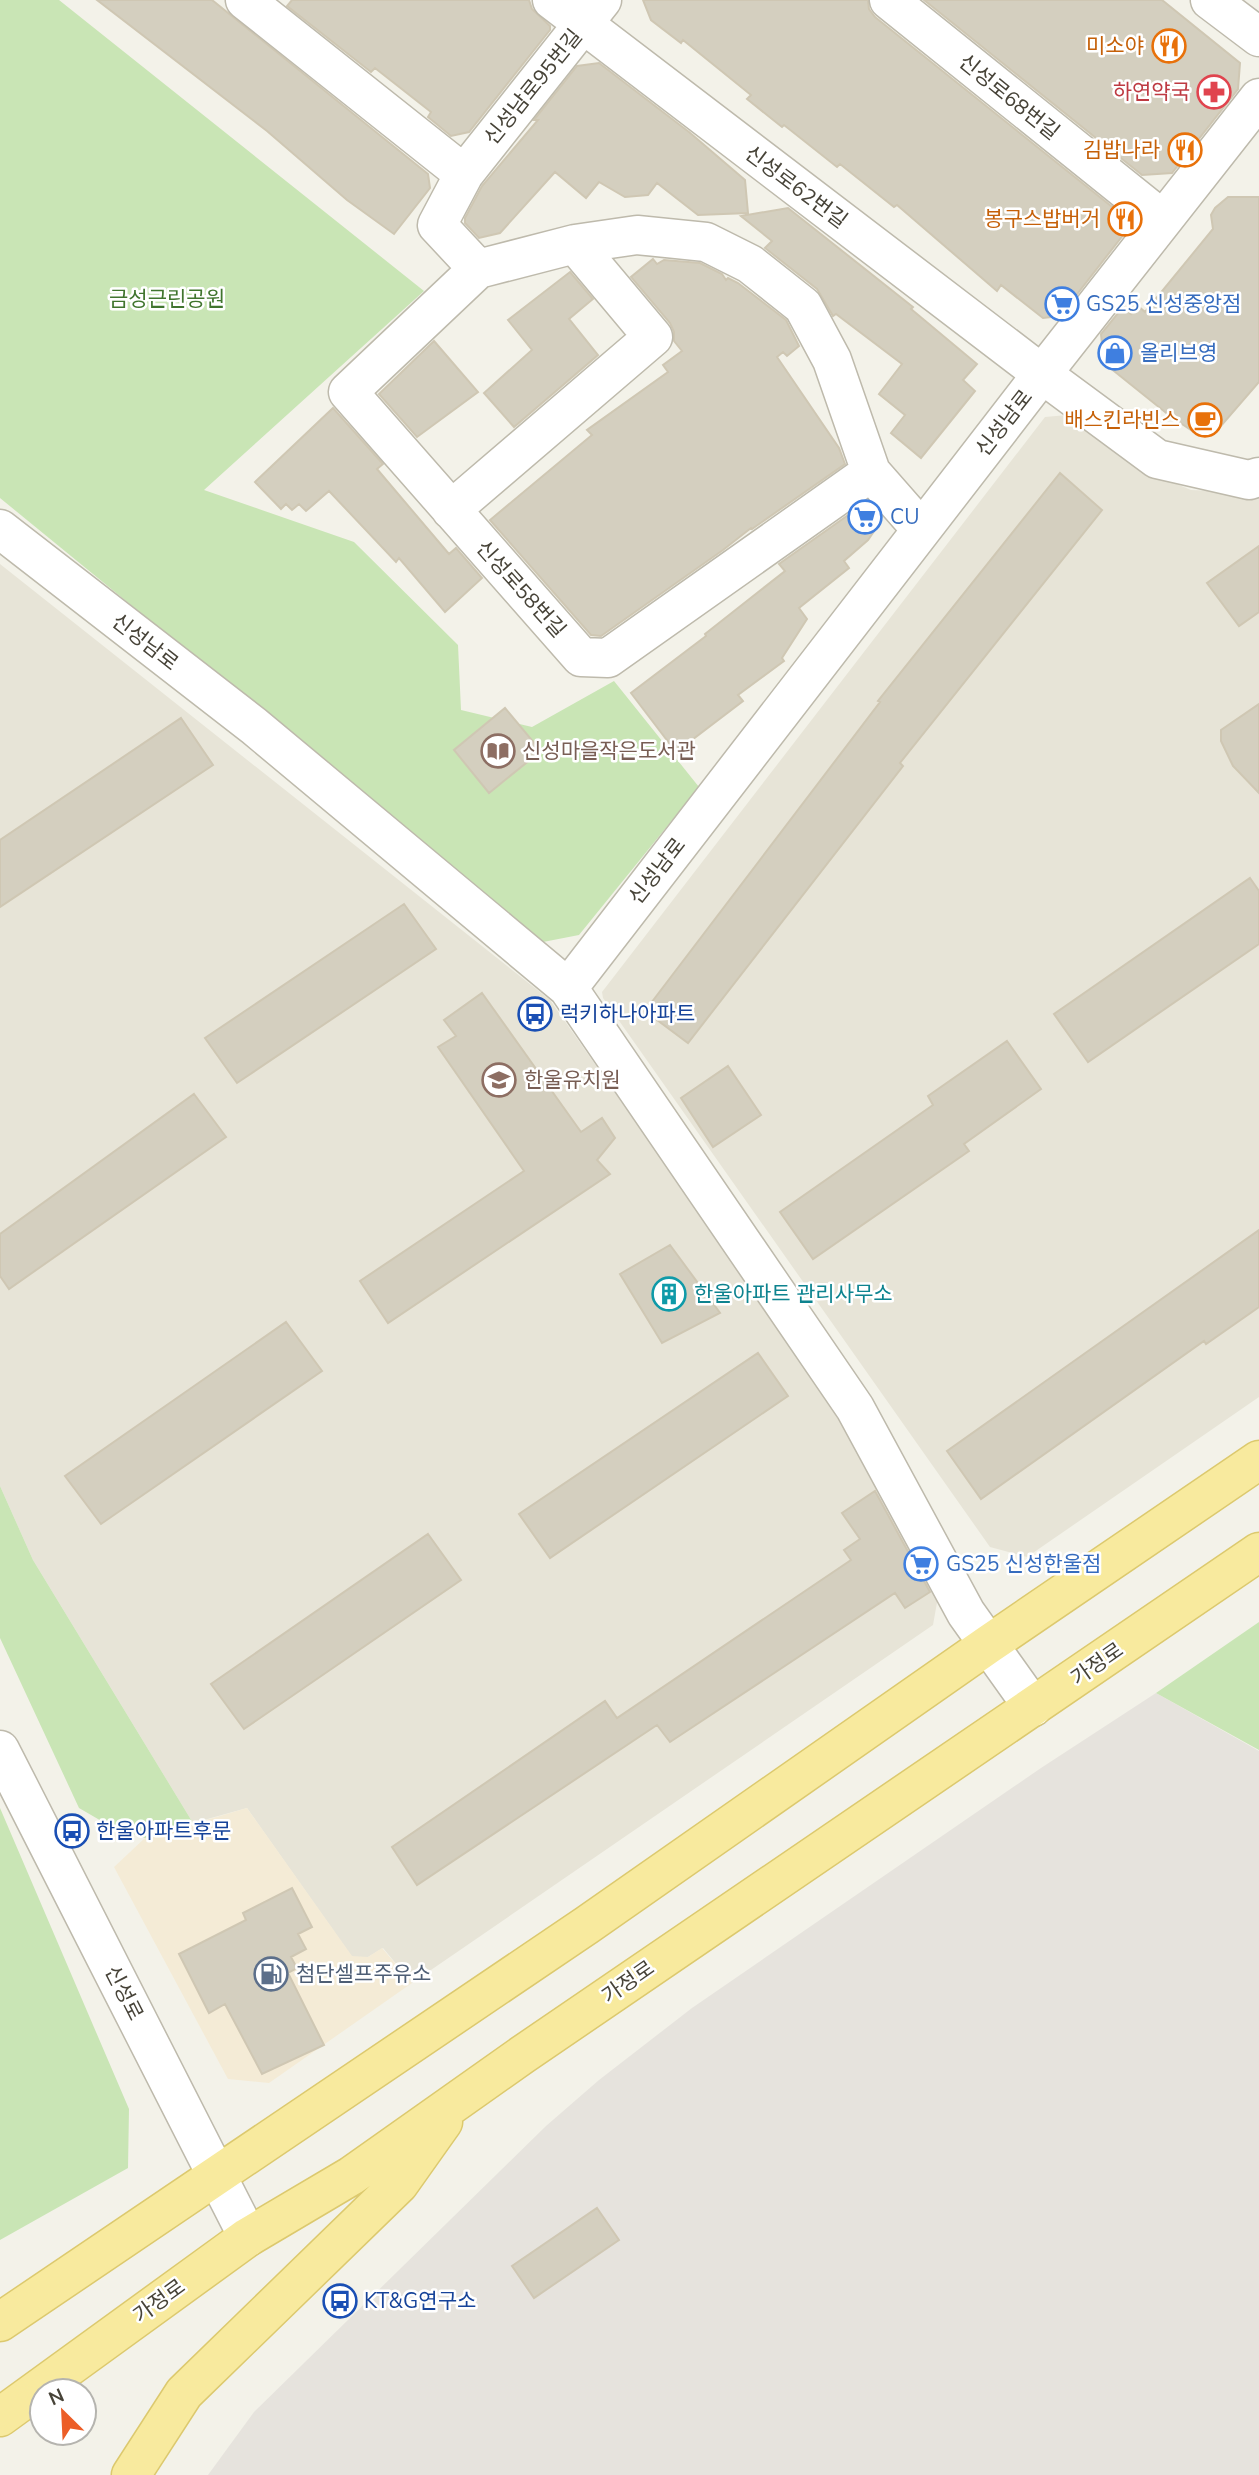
<svg xmlns="http://www.w3.org/2000/svg" width="1259" height="2475" font-family="'Nunito Sans','Noto Sans KR',sans-serif">
	<style>
		.residential { fill: #e7e4d7 }
		.commercial { fill: #f4ebd6 }
		.industrial { fill: #e6e3dd }
		.green { fill: #c9e5b5 }
		.building { fill: #d4cfbf; stroke: #cfc7b3; stroke-width: 2 }
		.lines { fill: none; stroke-linecap: round; stroke-linejoin: round }
		.minor-casing { stroke: #bebaac; stroke-width: 41 }
		.major-casing { stroke: #dcc96e; stroke-width: 41 }
		.minor { stroke: #fff; stroke-width: 38 }
		.major { stroke: #f8ea9e; stroke-width: 38 }
		.labels { text-anchor: middle; stroke-width: 5; stroke-linejoin: round; paint-order: stroke }
		.food-label { font-size: 21px; fill: #c56008; stroke: #fff; text-anchor: end }
		.street-label { font-size: 21px; fill: #474338; stroke: #fff }
		.health-label { font-size: 21px; fill: #be3a42; stroke: #fff; text-anchor: end }
		.park-label { font-size: 21px; fill: #40752e; stroke: #fff }
		.shop-label { font-size: 21px; fill: #366cbe; stroke: #fff; text-anchor: start }
		.education-label { font-size: 21px; fill: #785e54; stroke: #fff; text-anchor: start }
		.transit-label { font-size: 21px; fill: #164399; stroke: #fff; text-anchor: start }
		.culture-label { font-size: 21px; fill: #0d838f; stroke: #fff; text-anchor: start }
		.service-label { font-size: 21px; fill: #4e5e75; stroke: #fff; text-anchor: start }
	</style>
	<rect width="100%" height="100%" fill="#f3f2e9"/>
	<path class="residential" d="M1067 415 1138 468 1191 490 1259 493V1397L1027 1557 990 1547 603 998 602 992 1045 417Z
		M0 564 550 1000 787 1338 941 1580 933 1625 412 1983 383 1948 368 1957H352L247 1808 193 1823 33 1560 0 1486Z"/>
	<path class="commercial" d="M247 1808 352 1956 368 1957 382 1948 412 1983 269 2083 228 2079 114 1867 145 1838Z"/>
	<path class="industrial" d="M1156 1693 1259 1751V2475H208L254 2412 546 2126 599 2080 692 2008 1041 1768Z"/>
	<path class="green" d="M0 0H59L424 291 204 490 354 542 458 645 461 710 532 727 614 681 699 787 579 935 543 942 0 498Z
		M0 1486 33 1560 193 1823 145 1838 110 1826 79 1808 0 1638Z
		M1259 1622V1750L1156 1693Z
		M0 1808 129 2109 128 2168 0 2240Z"/>
	<path class="building" d="M97 0H212L428 174 430 188 394 234 347 200 267 131Z
		M292 0H529L532 9 550 26V30L469 132 451 136 428 117 431 112 375 68 371 72 287 6Z
		M643 0H868L869 9 875 17 1131 222V225L1060 316 1043 318 1001 285 997 291 897 205 894 207 840 164 837 167 784 125 782 127 747 99 751 95 683 40 681 43 651 20Z
		M924 0H1162L1240 63 1238 89 1172 173 1142 175Z
		M599 63 689 132 745 180 748 213 698 215 657 183 648 195 625 197 599 182 586 198 555 172 500 233 479 238 465 223V218L482 186 538 120H534L577 66Z
		M1228 197H1259V382L1214 434 1194 432 1170 416 1104 363 1101 334 1123 307 1131 314 1138 306 1145 312 1213 229 1211 215 1215 208Z
		M788 208 913 307 911 309 977 364 963 380 975 391 921 458 891 433 905 415 879 394 902 364 836 314 833 316 817 289 765 248 772 241 741 216Z
		M653 259 657 264 664 260 700 263 722 274 726 280 728 278 738 283 786 320 799 346 787 356 783 352 777 357 839 448 845 464 752 529 751 528 723 550 601 636 591 635 490 520 592 435 587 430 668 372 663 365 682 351 674 341V332L670 323 631 277Z
		M570 272 593 299 569 319 598 355 514 427 484 393 532 350 508 320Z
		M434 341 478 392 417 437 379 394Z
		M333 408 383 464 377 469 449 554 456 548 482 578 445 612 399 558 396 562 329 491 306 511 299 504 292 510 286 504 281 509 255 482Z
		M1060 473 1102 510 900 763 903 766 688 1043 645 1011 880 702 878 701Z
		M868 501 879 514V524L868 540 844 561 849 568 799 608 807 619 782 658 784 661 738 695 743 701 676 752 631 693 706 636 705 634 785 571 779 564Z
		M1259 546V612L1239 626 1207 583Z
		M1259 704V793L1233 766 1221 741V730Z
		M505 708 541 751 489 793 454 750Z
		M181 718 213 765 0 907V840Z
		M1250 878 1259 891V944L1088 1062 1054 1014Z
		M404 904 436 949 237 1083 205 1038Z
		M482 993 581 1132 602 1118 615 1138 597 1160 610 1174 388 1323 360 1281 524 1171 438 1047 456 1036 444 1020Z
		M1007 1041 1041 1089 964 1144 969 1151 813 1259 780 1212 933 1105 928 1096Z
		M728 1066 761 1115 713 1147 681 1098Z
		M194 1094 226 1137 9 1289 0 1276V1234Z
		M1259 1230V1307L1206 1344 1204 1341 981 1499 947 1451Z
		M670 1245 720 1313 662 1343 620 1274Z
		M286 1322 322 1371 101 1524 65 1476Z
		M758 1353 788 1396 550 1558 519 1514Z
		M875 1491 930 1592 905 1608 895 1593 670 1742 657 1725 417 1885 392 1847 605 1701 617 1718 851 1560 844 1550 860 1539 842 1513Z
		M428 1534 461 1580 244 1729 211 1684Z
		M292 1888 312 1927 298 1934 306 1949 291 1957 297 1968 288 1973 324 2045 262 2074 225 2004 209 2013 179 1954 246 1920 243 1913Z
		M597 2208 619 2240 534 2298 512 2266Z"/>
	<g class="lines">
		<defs>
			<path id="minor" d="M245 0 464 174 437 225 478 269 575 244 637 235 706 242 750 264 803 306 832 360 871 472 921 529
				M552 0 1042 374 1157 459 1249 480 1259 477
				M889 0 1163 220
				M1210 0 1259 37
				M464 174 602 0
				M478 269 348 392 581 657 608 658 871 472
				M451 510 653 337 575 244
				M0 529 254 726 568 988 855 1408 966 1613 1033 1707
				M568 988 1042 374 1259 98
				M0 1750 248 2237"/>
			<path id="major" d="M0 2322 587 1925 989 1644 1259 1460
				M0 2417 248 2237 351 2176 522 2055 1259 1552
				M131 2475 184 2393 399 2184 443 2122"/>
		</defs>
		<use href="#minor" class="minor-casing"/>
		<use href="#major" class="major-casing"/>
		<use href="#minor" class="minor"/>
		<use href="#major" class="major"/>
	</g>
	<defs>
		<symbol id="restaurant-ring" viewBox="-11 -11 22 22"><circle r="9.5" fill="#fff" stroke="#e8710a" stroke-width="1.5"/><path d="M-5-6h1v4h1v-4h1v4h1v-4h1v5L-1.5 .5V6h-2V.5L-5-1ZM5-6V6H3V1.5H1.5Q1.5-4 5-6Z" fill="#e8710a"/></symbol>
		<symbol id="pharmacy-ring" viewBox="-11 -11 22 22"><circle r="9.5" fill="#fff" stroke="#e0444e" stroke-width="1.5"/><path d="M-2-6h4v4h4v4h-4v4h-4v-4h-4v-4h4Z" fill="#e0444e"/></symbol>
		<symbol id="supermarket-ring" viewBox="-11 -11 22 22"><circle r="9.5" fill="#fff" stroke="#3f7fe0" stroke-width="1.5"/><path d="M-6-5.5h2.5l.6 2H6L4.5 2H-2.5L-4.4-4H-6ZM-1.5 3.2a1.3 1.3 0 1 0 .1 0ZM3 3.2a1.3 1.3 0 1 0 .1 0Z" fill="#3f7fe0"/></symbol>
		<symbol id="shop-ring" viewBox="-11 -11 22 22"><circle r="9.5" fill="#fff" stroke="#3f7fe0" stroke-width="1.5"/><path d="M-5-2.5h2.3a2.7 3.5 0 0 1 5.4 0H5L5.5 6h-11ZM-1.5-2.5h3a1.5 2.3 0 0 0-3 0Z" fill="#3f7fe0"/></symbol>
		<symbol id="cafe-ring" viewBox="-11 -11 22 22"><circle r="9.5" fill="#fff" stroke="#e8710a" stroke-width="1.5"/><path d="M-5.5-4.5H6V0H3Q3 3.5 0 3.5H-2.5Q-5.5 3.5-5.5 0ZM3-3.2v2h1.7v-2ZM-6 4.5H4V6H-6Z" fill="#e8710a"/></symbol>
		<symbol id="library-ring" viewBox="-11 -11 22 22"><circle r="9.5" fill="#fff" stroke="#8d6e63" stroke-width="1.5"/><path d="M-6-4Q-3-5.5-.7-3.5V5Q-3 3-6 4ZM6-4Q3-5.5 .7-3.5V5Q3 3 6 4Z" fill="#8d6e63"/></symbol>
		<symbol id="bus-ring" viewBox="-11 -11 22 22"><circle r="9.5" fill="#fff" stroke="#1a4fb4" stroke-width="1.5"/><path d="M-5-6H5V4H4V6H2V4H-2V6H-4V4H-5ZM-3.5-4V0h7V-4ZM-3.5 1.2v1.5H-2V1.2ZM2 1.2v1.5H3.5V1.2Z" fill="#1a4fb4"/></symbol>
		<symbol id="school-ring" viewBox="-11 -11 22 22"><circle r="9.5" fill="#fff" stroke="#8d6e63" stroke-width="1.5"/><path d="M0-5L7-2L0 1L-7-2ZM-4 1L0 2.5L4 1V4Q0 6-4 4Z" fill="#8d6e63"/></symbol>
		<symbol id="building-ring" viewBox="-11 -11 22 22"><circle r="9.5" fill="#fff" stroke="#0f9aa8" stroke-width="1.5"/><path d="M-4-6H4V6H1V3H-1V6H-4ZM-2.5-4.3h1.7v1.8h-1.7ZM.8-4.3h1.7v1.8H.8ZM-2.5-1h1.7V.8h-1.7ZM.8-1h1.7V.8H.8Z" fill="#0f9aa8"/></symbol>
		<symbol id="fuel-ring" viewBox="-11 -11 22 22"><circle r="9.5" fill="#fff" stroke="#5c6f8a" stroke-width="1.5"/><path d="M-5.5-6h7V0h2V4h1.3V-2.5L3-4.5l.8-.8L6-3V5H2.5V1h-1V6h-7ZM-4.2-4.7v3.2H.2V-4.7Z" fill="#5c6f8a"/></symbol>
	</defs>
	<g fill-rule="evenodd">
		<use href="#restaurant-ring" x="1150" y="27" width="38" height="38"/>
		<use href="#pharmacy-ring" x="1195" y="73" width="38" height="38"/>
		<use href="#restaurant-ring" x="1166" y="131" width="38" height="38"/>
		<use href="#restaurant-ring" x="1106" y="200" width="38" height="38"/>
		<use href="#supermarket-ring" x="1043" y="285" width="38" height="38"/>
		<use href="#shop-ring" x="1096" y="334" width="38" height="38"/>
		<use href="#cafe-ring" x="1186" y="401" width="38" height="38"/>
		<use href="#supermarket-ring" x="846" y="498" width="38" height="38"/>
		<use href="#library-ring" x="479" y="732" width="38" height="38"/>
		<use href="#bus-ring" x="516" y="995" width="38" height="38"/>
		<use href="#school-ring" x="480" y="1061" width="38" height="38"/>
		<use href="#building-ring" x="650" y="1275" width="38" height="38"/>
		<use href="#supermarket-ring" x="902" y="1545" width="38" height="38"/>
		<use href="#bus-ring" x="53" y="1812" width="38" height="38"/>
		<use href="#fuel-ring" x="252" y="1955" width="38" height="38"/>
		<use href="#bus-ring" x="321" y="2282" width="38" height="38"/>
	</g>
	<g class="labels">
		<g class="food-label">
			<text x="1144" y="53">미소야</text>
			<text x="1160" y="157">김밥나라</text>
			<text x="1100" y="226">봉구스밥버거</text>
			<text x="1180" y="427">배스킨라빈스</text>
		</g>
		<g class="street-label">
			<text transform="translate(533 87) rotate(-51)" y="7">신성남로95번길</text>
			<text transform="translate(1009 97) rotate(39)" y="7">신성로68번길</text>
			<text transform="translate(796 187) rotate(37)" y="7">신성로62번길</text>
			<text transform="translate(1004 423) rotate(-52)" y="7">신성남로</text>
			<text transform="translate(521 589) rotate(48)" y="7">신성로58번길</text>
			<text transform="translate(145 642) rotate(38)" y="7">신성남로</text>
			<text transform="translate(657 871) rotate(-52)" y="7">신성남로</text>
			<text transform="translate(1097 1664) rotate(-35)" y="7">가정로</text>
			<text transform="translate(628 1982) rotate(-35)" y="7">가정로</text>
			<text transform="translate(124 1993) rotate(63)" y="7">신성로</text>
			<text transform="translate(159 2301) rotate(-36)" y="7">가정로</text>
		</g>
		<g class="health-label">
			<text x="1190" y="99">하연약국</text>
		</g>
		<g class="park-label">
			<text x="167" y="306">금성근린공원</text>
		</g>
		<g class="shop-label">
			<text x="1086" y="311">GS25 신성중앙점</text>
			<text x="1140" y="360">올리브영</text>
			<text x="890" y="524">CU</text>
			<text x="946" y="1571">GS25 신성한울점</text>
		</g>
		<g class="education-label">
			<text x="522" y="758">신성마을작은도서관</text>
			<text x="524" y="1087">한울유치원</text>
		</g>
		<g class="transit-label">
			<text x="560" y="1021">럭키하나아파트</text>
			<text x="96" y="1838">한울아파트후문</text>
			<text x="364" y="2308">KT&amp;G연구소</text>
		</g>
		<g class="culture-label">
			<text x="694" y="1301">한울아파트 관리사무소</text>
		</g>
		<g class="service-label">
			<text x="296" y="1981">첨단셀프주유소</text>
		</g>
	</g>
	<g transform="translate(63 2412) rotate(336)"><circle r="33" fill="#ffffff" stroke="#b5b4af" stroke-width="2"/>
	<path d="M0-5L12 26L0 18L-12 26Z" fill="#ec5e27"/>
	<text y="-10" font-size="19" font-weight="bold" text-anchor="middle" fill="#474338">N</text>
	</g>
</svg>
